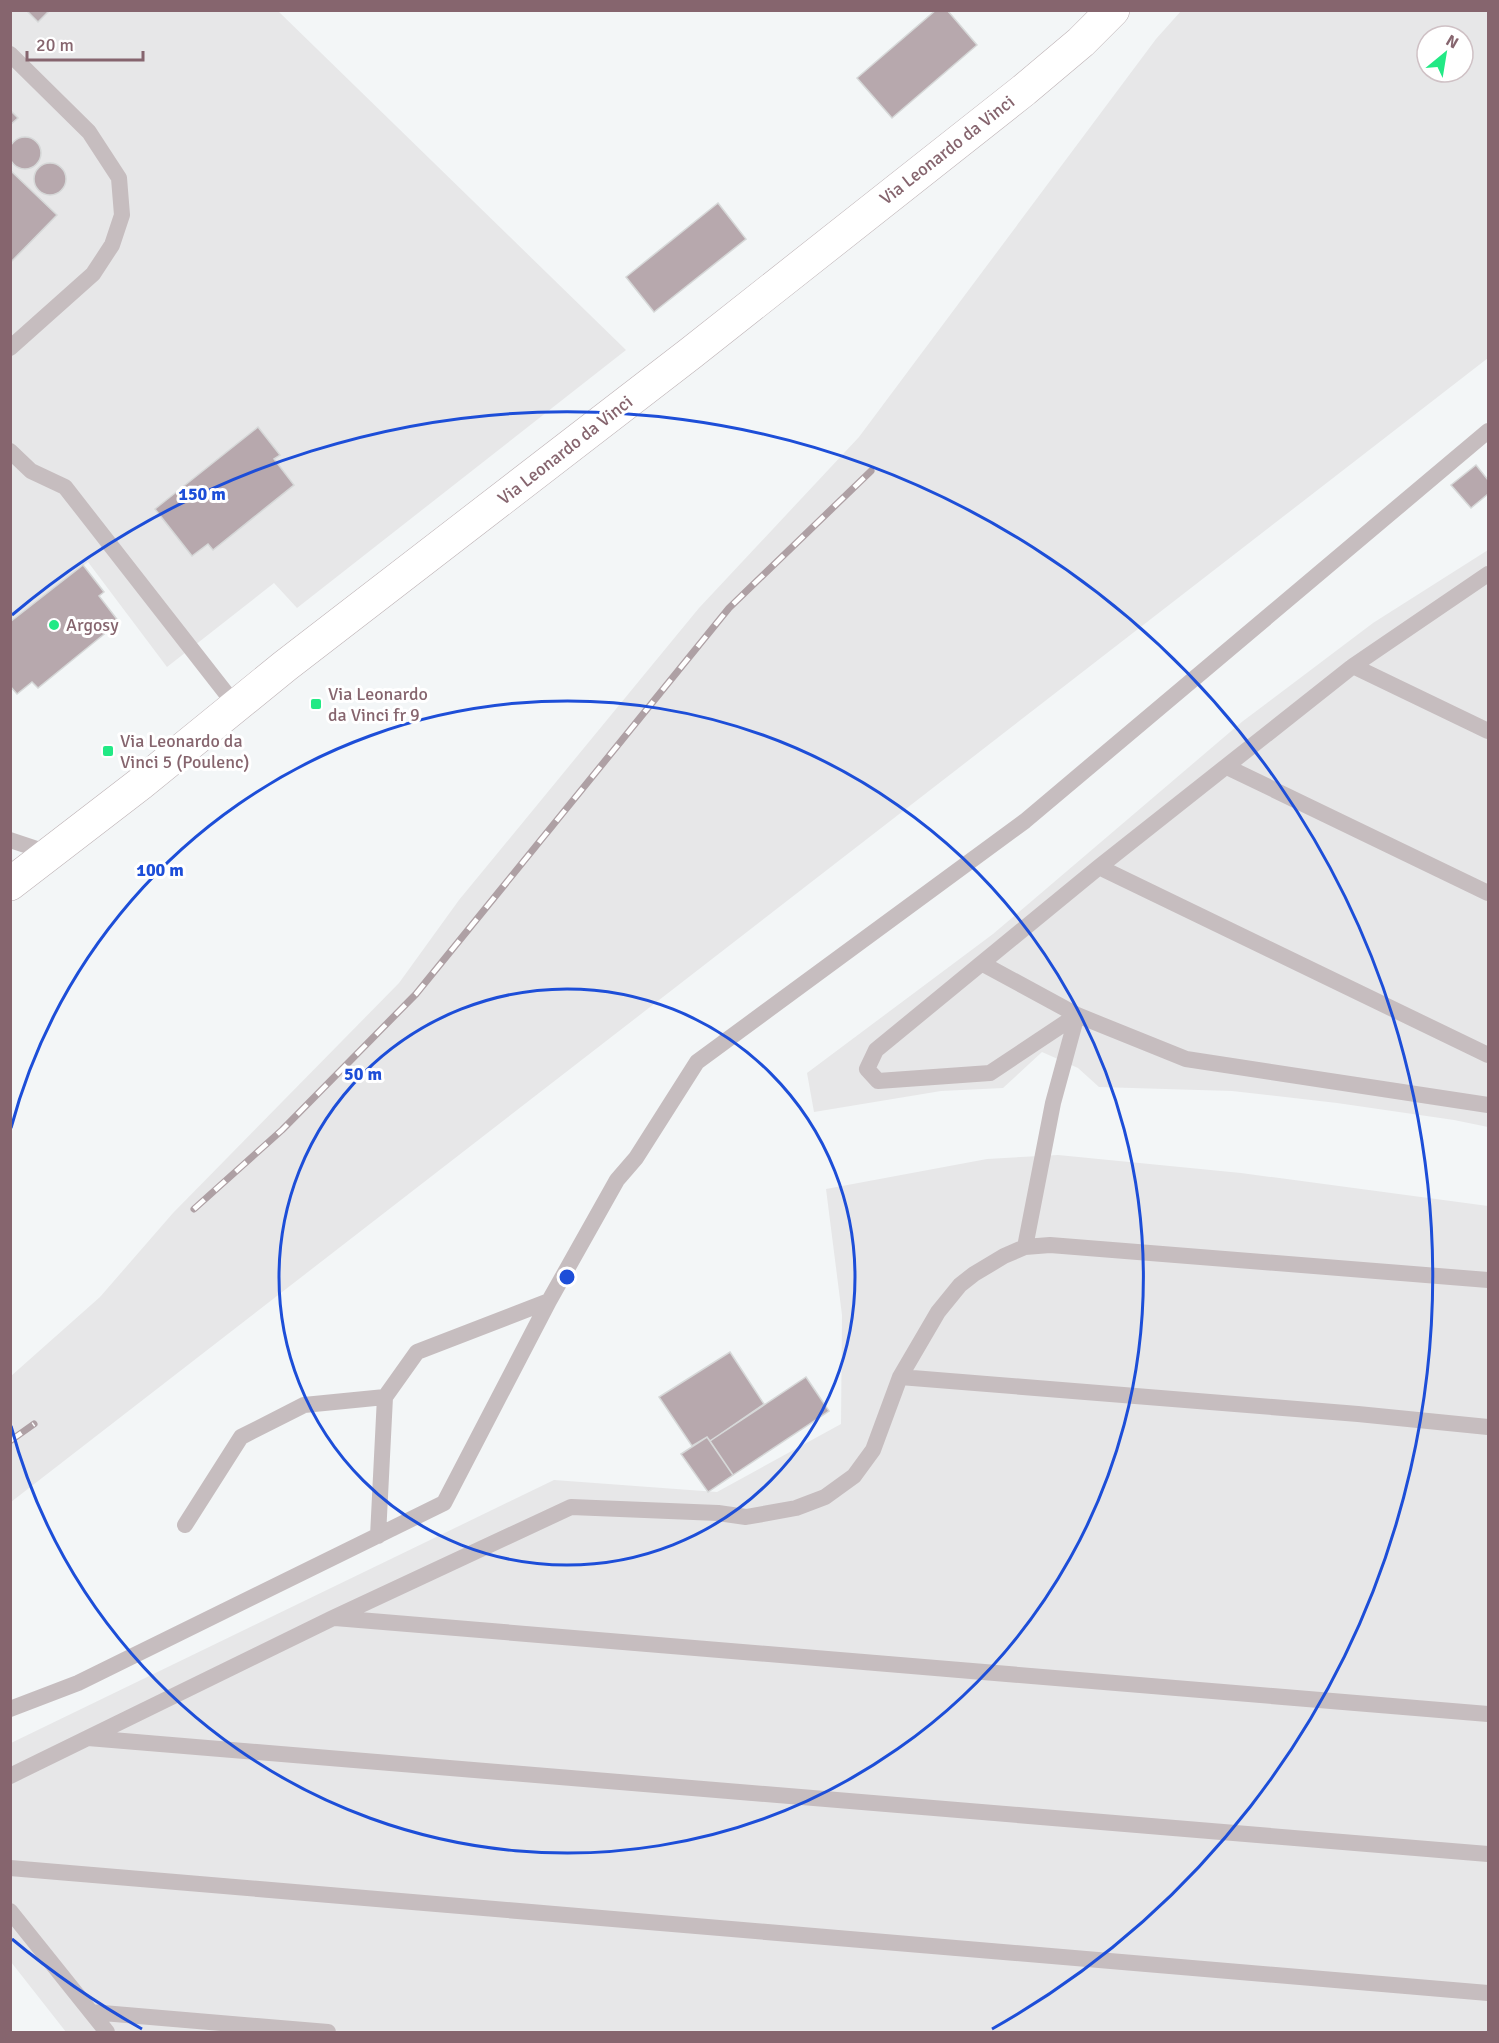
<svg xmlns="http://www.w3.org/2000/svg" width="1499" height="2043" font-family="Signika,sans-serif">
	<style>
		.built { fill: #e7e7e8; fill-rule: evenodd }
		.building { fill: #b7a8ad; stroke: #d6d8d8; stroke-width: 1.5 }
		.lines { fill: none; stroke-linecap: round; stroke-linejoin: round }
		.secondary-casing { stroke: #bdb2b5; stroke-width: 34 }
		.service { stroke: #c6bdbf; stroke-width: 16 }
		.secondary { stroke: #fff; stroke-width: 33 }
		.rail-casing { stroke: #aea0a4; stroke-width: 7 }
		.rail { stroke: #fff; stroke-width: 4.5; stroke-dasharray: 14; stroke-linecap: butt }
		.ring { fill: none; stroke: #1d4ed8; stroke-width: 3 }
		.poi-dot { fill: #22e985; stroke: #fff; stroke-width: 2 }
		.labels { text-anchor: middle; stroke-width: 6; stroke-linejoin: round; paint-order: stroke }
		.street-label { font-size: 18px; fill: #86656e; stroke: #fff }
		.poi-label { font-size: 18px; fill: #86656e; stroke: #fff; text-anchor: start }
		.centre { fill: #1d4ed8; stroke: #fff; stroke-width: 3 }
		.ring-label { font-size: 18px; text-anchor: middle; font-weight: bold; fill: #1d4ed8; stroke: #fff; stroke-width: 6; stroke-linejoin: round; paint-order: stroke }
	</style>
	<rect width="100%" height="100%" fill="#f3f6f7"/>
	<path class="built" d="M11 11H278L626 350 297 608 274 583 167 667 88 562 11 623Z
		M1181 11H1488V358L11 1502V1376L100 1297 173 1213 399 983 459 900 699 608 859 437 1156 39ZM1427 36H1463V72H1427Z
		M1488 550V1127L1454 1120 1337 1103 1232 1091 1099 1087 1078 1068 1042 1052 1003 1088 941 1091 814 1112 807 1073 993 934 1243 721 1373 623Z
		M1058 1155 1241 1173 1488 1206V2032H66L11 1962V1743L554 1480 717 1492 841 1424 842 1315 826 1189 987 1159Z"/>
	<path class="building" d="M26 10H50L38 22Z
		M936 10H947L977 45 892 118 857 78Z
		M10 110 18 118 10 125Z
		M9 153a16 16 0 1 1 32 0a16 16 0 1 1-32 0Z
		M34 179a16 16 0 1 1 32 0a16 16 0 1 1-32 0Z
		M10 170 57 215 10 263Z
		M718 203 746 239 654 312 626 277Z
		M258 427 280 455 274 459 294 485 213 550 208 544 192 556 155 509Z
		M1476 465 1488 480V494L1471 508 1451 485Z
		M83 565 104 592 99 596 119 622 38 688 32 682 17 694 10 686V622Z
		M730 1352 764 1404 710 1441 707 1437 692 1446 659 1397Z
		M806 1377 829 1411 733 1475 710 1441Z
		M707 1437 733 1475 708 1492 681 1454Z"/>
	<g class="lines">
		<defs>
			<path id="secondary" d="M10 884 140 784 285 666 691 353 1024 90 1081 42 1113 10"/>
		</defs>
		<use href="#secondary" class="secondary-casing"/>
		<path class="service" d="M10 54 89 132 119 178 122 215 112 245 93 274 10 348
			M10 451 31 471 65 487 236 706
			M1353 666 1488 731
			M1227 767 1488 893
			M10 840 49 853
			M1099 867 1488 1055
			M983 964 1077 1015 1186 1059 1488 1105
			M1077 1015 990 1073 878 1081 867 1069 876 1050 1099 867 1353 666 1488 574
			M1025 1247 1053 1103 1077 1015
			M549 1301 617 1180 636 1158 697 1062 1025 821 1488 431
			M900 1377 1358 1414 1488 1427
			M185 1525 241 1437 304 1405 385 1397
			M335 1618 1488 1714
			M10 1709 78 1683 444 1503 549 1301 417 1352 385 1397 378 1536
			M88 1738 1488 1854
			M10 1776 333 1618 571 1507 718 1513 746 1517 796 1508 825 1497 854 1476 873 1450 900 1377 938 1312 960 1285 974 1274 1004 1256 1025 1247 1050 1245 1488 1280
			M10 1868 1488 1993
			M10 1911 107 2032
			M91 2012 328 2032"/>
		<use href="#secondary" class="secondary"/>
		<defs>
			<path id="rail" d="M194 1209 282 1130 416 994 729 608 871 471
				M10 1441 34 1424"/>
		</defs>
		<use href="#rail" class="rail-casing"/>
		<use href="#rail" class="rail"/>
	</g>
	<g class="ring">
		<circle cx="567" cy="1277" r="288"/>
		<path d="M11 1128A576 576 0 1 1 11 1426"/>
		<path d="M142 2029A864 864 0 0 1 12 1939M12 615A864 864 0 1 1 992 2029"/>
	</g>
	<g class="poi-dot">
		<circle cx="54" cy="625" r="6"/>
		<rect x="310" y="698" width="12" height="12" rx="3"/>
		<rect x="102" y="745" width="12" height="12" rx="3"/>
	</g>
	<g class="labels">
		<g class="street-label">
			<text transform="translate(947 150) rotate(-38)" y="6">Via Leonardo da Vinci</text>
			<text transform="translate(565 450) rotate(-38)" y="6">Via Leonardo da Vinci</text>
		</g>
		<g class="poi-label">
			<text x="66" y="631">Argosy</text>
			<text x="328" y="700">Via Leonardo<tspan x="328" dy="21">da Vinci fr 9</tspan></text>
			<text x="120" y="747">Via Leonardo da<tspan x="120" dy="21">Vinci 5 (Poulenc)</tspan></text>
		</g>
	</g>
	<circle cx="567" cy="1277" r="9" class="centre"/>
	<g class="ring-label">
		<text x="202" y="500">150 m</text>
		<text x="160" y="876">100 m</text>
		<text x="363" y="1080">50 m</text>
	</g>
	<rect width="1499" height="2043" fill="none" stroke="#86656e" stroke-width="24"/>
	<g transform="translate(1445 54) rotate(30)"><circle r="28" fill="#ffffff" stroke="#cfc1c5" stroke-width="1.5"/>
	<path d="M0-4.5L10 22L0 15L-10 22Z" fill="#22e985"/>
	<text y="-9" font-size="16" font-weight="bold" text-anchor="middle" fill="#86656e">N</text>
	</g>
	<path d="M27 51v9h116v-9" fill="none" stroke="#86656e" stroke-width="3"/>
	<text x="36" y="51" font-size="18" fill="#86656e" stroke="#ffffff" stroke-width="4.5" paint-order="stroke">20 m</text>
</svg>
